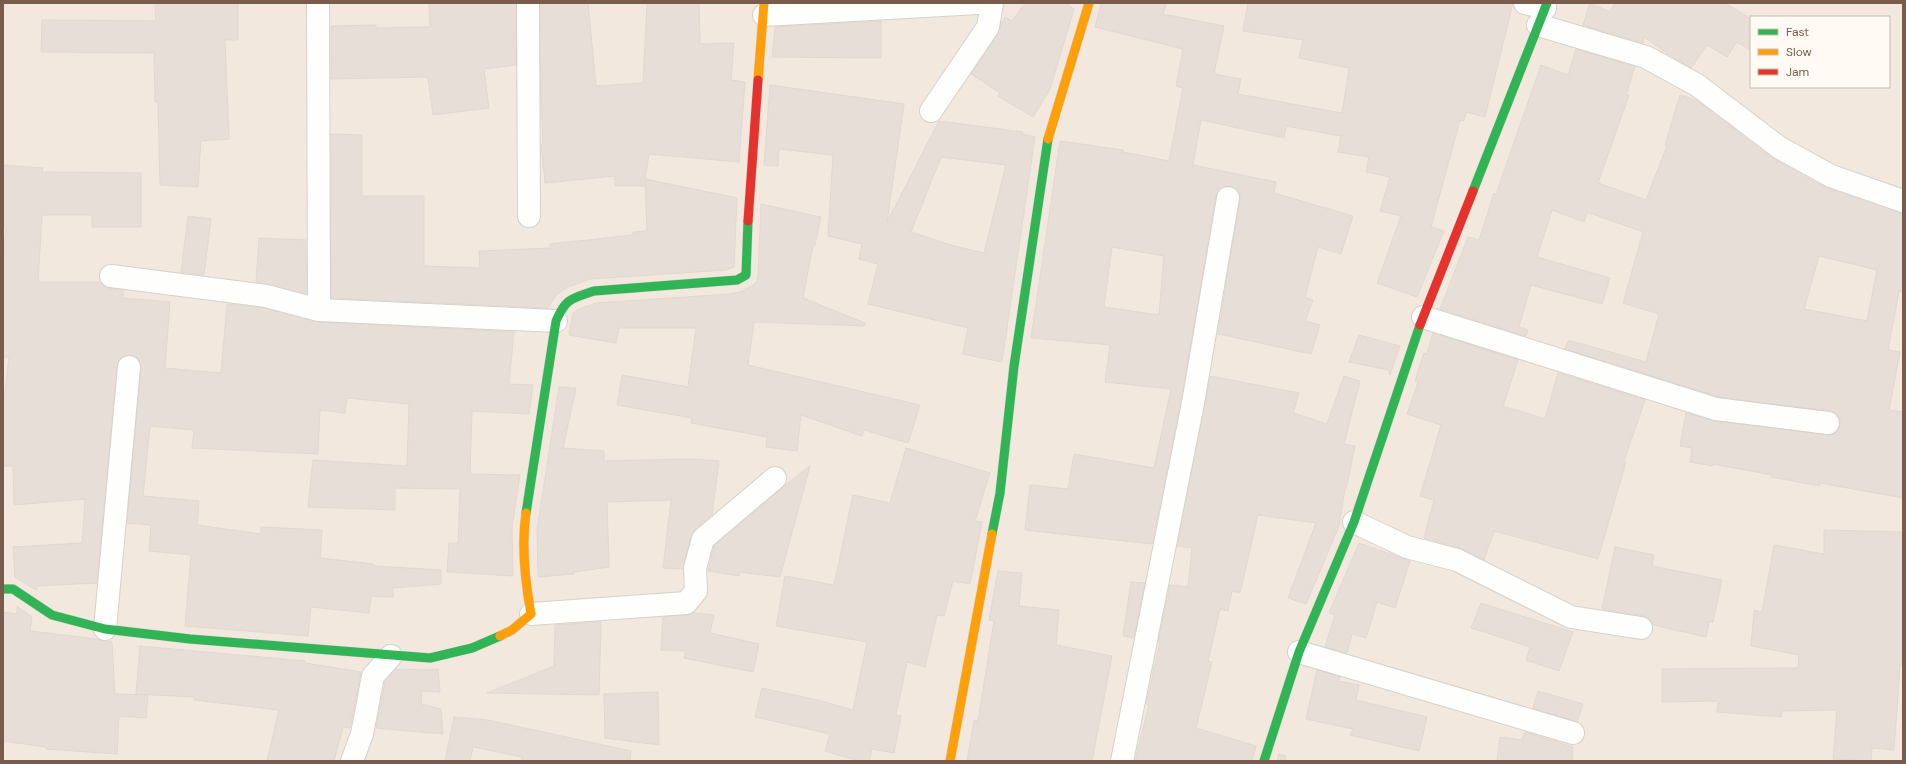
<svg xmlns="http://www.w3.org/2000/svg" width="1906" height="764" font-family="'DM Sans',sans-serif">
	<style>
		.residential { fill: #f2e8de; fill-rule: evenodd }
		.building { fill: #e6ded7; stroke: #e2d8d2; fill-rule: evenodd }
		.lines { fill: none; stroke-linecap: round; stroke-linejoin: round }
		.street-casing { stroke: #d7d1cb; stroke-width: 24 }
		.fast-casing { stroke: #d9d2cb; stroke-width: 10 }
		.slow-casing { stroke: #d9d2cb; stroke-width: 10 }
		.jam-casing { stroke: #d9d2cb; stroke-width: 10 }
		.street { stroke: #fefefd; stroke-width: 22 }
		.fast { stroke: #30b455; stroke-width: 9 }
		.slow { stroke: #ff9f0a; stroke-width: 9 }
		.jam { stroke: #e5322d; stroke-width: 9 }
	</style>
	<rect width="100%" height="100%" fill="#f9f5f0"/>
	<path class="residential" d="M3 3H1903V761H3ZM1751 17H1889V87H1751Z"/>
	<path class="building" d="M155 3H238V40H225L229 139 201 141 198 187 160 185 158 102H155L154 53 41 52 42 20 156 21Z
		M429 3H516V65L484 69 489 108 433 115 428 77 331 79V26L376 25V28L430 27Z
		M540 3H588L596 86 643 83 647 3H699L700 44 734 43 731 80 745 82 739 162 649 154 645 179 737 198 734 267 726 270 590 279 566 288 556 295 548 308 331 298V134L362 135V196H424V266L480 268 479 251 550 248V244L633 235V232L647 231 645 180 644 186H615V176L545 183 541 144H543L541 95Z
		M1025 3H1065L1074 9 1050 89 1033 117 998 96 1000 93 971 74 998 34 1001 23 1005 17 1012 21Z
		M1101 3H1166L1163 14 1224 26 1214 74 1241 79 1238 94 1342 113 1349 68 1299 58 1303 40 1243 31 1248 3H1513L1485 117 1466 112 1464 121 1460 120 1431 227 1444 231 1417 297 1377 283 1401 216 1380 211 1390 177 1366 172 1369 157 1338 152 1341 136 1286 126 1284 138 1201 120 1193 165 1276 182 1274 193 1353 216 1341 254 1318 247 1305 297 1313 300 1305 321 1320 325 1311 354 1218 334 1240 200V193L1236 188 1230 186H1223L1218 190 1216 196 1181 401 1152 544 1025 530 1030 485 1068 489 1074 454 1154 468 1171 389 1105 382 1110 345 1031 338 1060 141 1123 150V152L1169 161 1183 88 1176 86 1183 49 1095 27ZM1112 247 1164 256 1159 315 1104 307Z
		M1590 3 1610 12 1615 3H1725L1751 19V51L1737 42 1727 57 1707 45 1691 68 1674 58 1644 37 1643 43 1583 25Z
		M881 21V58L772 57 775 27Z
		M1576 49 1635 67 1626 95H1629L1598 183 1646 200 1667 146 1665 145 1680 95 1696 100 1772 158 1802 174 1801 175 1827 188 1903 213V292L1899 291 1888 350 1900 352 1889 410 1903 412V498L1820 483V486L1771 477 1772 475 1713 464V466L1690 462 1692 448 1680 446 1686 413 1714 421 1826 435H1832L1838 431 1840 425V419L1836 413 1830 411 1719 397 1565 349 1568 341H1571L1646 362 1659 314 1623 303 1643 232 1587 212 1584 222 1552 210 1537 257 1610 278 1602 304 1531 285 1519 327 1528 330 1526 336 1440 309 1468 237 1479 240 1494 193 1496 194 1541 65 1568 75ZM1819 256 1877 270 1867 321 1804 309Z
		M770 85 904 104 887 222 939 121 1023 132 1022 134 1035 137 1002 362 963 354 968 328 868 304 878 264 859 259 862 244 828 236 833 155 779 149 778 166 764 165ZM941 157 1006 165 984 253 954 246 911 232Z
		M3 165 43 168 42 172 141 173V227H92V215H42L38 282H100L104 286 109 288 123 290V298L170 302 165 368 221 373 227 304 264 308 318 322 514 332 509 384 533 385 529 414 472 411 470 474 520 475 512 527 513 576 447 572 449 543H458L460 489 395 488V510L308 507 313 460 407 466 409 404 347 398 345 413 320 410 318 454 192 448 194 430 150 426 143 496 199 501 197 525 261 534V527L322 530 320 558 374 564V566L441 570V584L393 588V597L371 596 369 613 311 607 308 636 185 626 191 555 149 551 151 525 127 523 141 368 140 362 136 357 130 355 124 356 119 360 117 366 97 583 37 586 36 590 15 577 13 547 82 543 85 499 14 505 13 466H3V410L9 357H3V265L6 228H3Z
		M761 204 821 217 815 245H813L803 298 865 323V326L754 322 748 365 920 405 908 443 864 430 862 436 801 415 797 451 766 447 767 437 691 423 692 418 617 405 622 375 688 387 696 328H619L616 343 569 335 573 313 579 309 596 303 729 294 740 292 752 286 757 281 758 276Z
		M188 216 211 219 204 275 181 272Z
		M259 238 306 240V294L256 282Z
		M1433 333 1518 360 1503 406 1545 419 1558 373 1645 400 1624 461 1626 462 1598 559 1494 531 1484 560 1460 548 1424 538 1434 500 1420 496 1441 425 1407 414 1418 382 1415 381 1424 353 1427 354Z
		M1359 335 1400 346 1390 375 1389 374V370L1349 362Z
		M1210 376 1299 393 1293 413 1327 424 1344 376 1360 381 1344 444 1355 446 1346 489H1345L1339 526 1306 604 1288 598 1316 523 1258 515 1240 593 1232 591 1228 611 1220 609 1208 661 1212 662 1196 728 1256 746 1252 761H1135L1149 705 1146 704 1160 642H1158L1170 585 1188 587 1192 548 1177 546Z
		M559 387 576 388 563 448 604 451V461L690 459 719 461 712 515 695 529 691 535 683 569 663 568 671 500 607 502 609 567 574 572V574L538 577 537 530Z
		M906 448 990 473 975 521 982 522 970 584 953 581 944 616 937 615 925 667 907 662 896 715 901 716 894 753 872 749 869 761H859L825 751 830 734 755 717 762 688 818 700 853 710 867 642 776 626 785 576 834 585 853 495 890 503Z
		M810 466 780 577 739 572V576L708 571 714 546 784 486Z
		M1824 530 1903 532V665H1900L1894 750 1872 748 1871 761 1833 759 1837 710 1782 711 1781 717 1717 712 1718 701 1662 702V669L1798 668 1799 655 1751 646 1754 610 1762 612 1774 545 1824 554Z
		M1359 543 1410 561 1395 608 1377 602 1366 638 1352 634 1347 653 1325 647 1335 615 1329 613Z
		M1615 547 1654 555 1652 566 1722 580 1713 622H1709L1706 637 1653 625 1649 619 1643 616 1602 609Z
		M998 571 1022 573 1019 606 1059 610 1056 645 1112 656 1092 761H967L974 720 978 721 994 621 989 620Z
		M1131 582 1145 583 1134 638 1123 636Z
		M1481 603 1573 632 1559 671 1526 660 1530 647 1471 628Z
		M17 606 32 617 30 631 89 638 112 642 115 694 148 695 146 718 119 716 117 754 46 749V747L3 741V612L17 614Z
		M693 613 714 615 710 633 759 644 753 672 684 658 686 651 661 650 663 617Z
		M601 622 599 695 487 693 554 666 555 625Z
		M140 646 305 661V663L361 672 350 728 343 727 334 761H267L279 710 194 700V697L136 694Z
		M396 669 429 670 438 669 440 692 422 691 421 704 441 709 443 734 376 728 385 682Z
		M1317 670 1340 677 1338 681 1359 685 1356 700 1427 717 1419 751 1350 735 1353 729 1306 719Z
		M1538 691 1583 704 1577 722 1533 708Z
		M658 692 659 745 605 738 604 694Z
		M454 717 488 720 631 751 630 761H521L522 757 473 747 470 761H445Z
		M1525 732 1573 747 1572 761H1497L1500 737 1522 740Z
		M1279 754 1286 756 1285 761H1277Z"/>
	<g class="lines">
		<defs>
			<path id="street" d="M318 3 319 310
				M528 3 529 216
				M1525 3 1545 8
				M764 15 978 3
				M1538 25 1646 57 1697 85 1780 148 1831 176 1903 201
				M931 111 988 27 992 3
				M111 276 266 296 319 310 556 321
				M1423 317 1716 409 1828 423
				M1354 522 1407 547 1457 560 1571 617 1641 628
				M531 614 686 603 696 591 695 568 703 539 775 478
				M105 629 129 367
				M1299 652 1573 733
				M352 761 362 734 373 676 391 656
				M1122 761 1193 403 1228 198"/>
			<path id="fast" d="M1473 191 1547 3
				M526 513 556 321C566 298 571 299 594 291L737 280 746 275 748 221
				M992 534 1000 493 1014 366 1048 139
				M3 589H13L52 615 105 629 190 639 430 658 472 648 500 636
				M1264 761 1299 652 1354 522 1420 325"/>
			<path id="slow" d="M758 80 764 3
				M1048 139 1089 3
				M500 636 512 630 531 614C525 581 521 546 526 513
				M950 761 992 534"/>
			<path id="jam" d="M748 221 758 80
				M1420 325 1473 191"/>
		</defs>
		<use href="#street" class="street-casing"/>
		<use href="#fast" class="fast-casing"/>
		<use href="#slow" class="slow-casing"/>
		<use href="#jam" class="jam-casing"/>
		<use href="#street" class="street"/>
		<use href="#fast" class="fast"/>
		<use href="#slow" class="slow"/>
		<use href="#jam" class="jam"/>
	</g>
	<rect width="1906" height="764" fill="none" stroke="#7a5c4d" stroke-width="8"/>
	<rect x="1750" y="16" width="140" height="72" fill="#fffaf3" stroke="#cabbb1"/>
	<rect x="1758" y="29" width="20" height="6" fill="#30b455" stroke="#cabbb1"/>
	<text x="1786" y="36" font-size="12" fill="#7a5c4d">Fast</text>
	<rect x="1758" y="49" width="20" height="6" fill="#ff9f0a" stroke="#cabbb1"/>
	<text x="1786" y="56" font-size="12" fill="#7a5c4d">Slow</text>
	<rect x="1758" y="69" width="20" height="6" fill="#e5322d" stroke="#cabbb1"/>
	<text x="1786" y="76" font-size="12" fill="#7a5c4d">Jam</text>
</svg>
